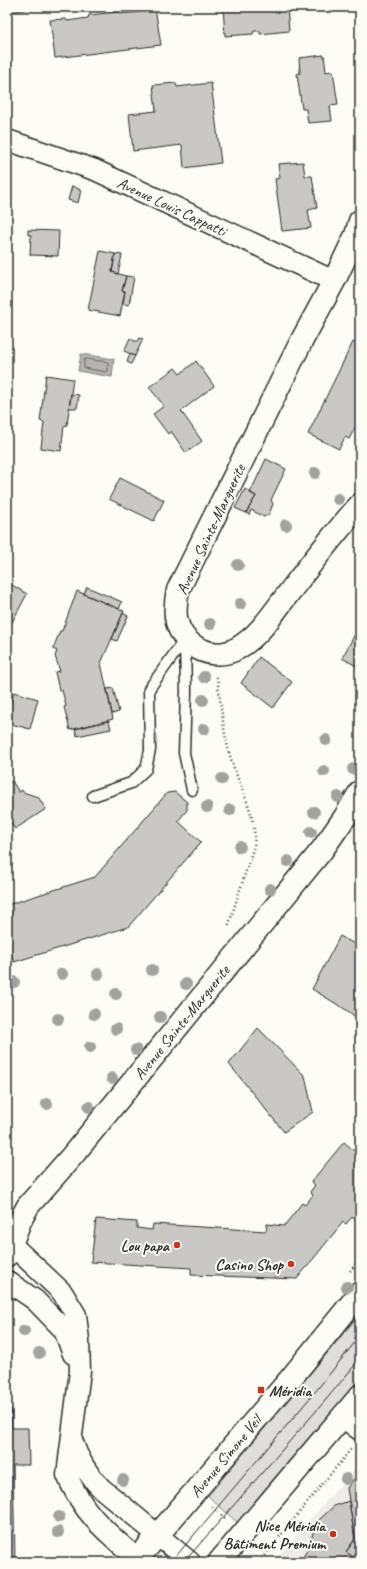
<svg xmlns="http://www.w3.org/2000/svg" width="367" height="1569" font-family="Caveat,sans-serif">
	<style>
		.built { fill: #edece8 }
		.green { fill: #dfdeda; stroke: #858482 }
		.water { fill: #b5b4b1; stroke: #7e7d7b }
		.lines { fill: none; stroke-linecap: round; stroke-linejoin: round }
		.shore { stroke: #626261; stroke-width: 1 }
		.building { fill: #c9c8c4; stroke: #2b2b2b }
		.service-casing { stroke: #2b2b2b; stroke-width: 13 }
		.minor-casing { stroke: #2b2b2b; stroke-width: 23 }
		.tertiary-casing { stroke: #2b2b2b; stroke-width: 25 }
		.secondary-casing { stroke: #2b2b2b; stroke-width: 25 }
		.path { stroke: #2b2b2b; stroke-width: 2.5; stroke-dasharray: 1 3; stroke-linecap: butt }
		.service { stroke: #fdfcf7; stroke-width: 10 }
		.minor { stroke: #fdfcf7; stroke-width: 20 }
		.tertiary { stroke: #fdfcf7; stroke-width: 22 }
		.secondary { stroke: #fdfcf7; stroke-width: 22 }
		.tram { stroke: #2b2b2b; stroke-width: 1 }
		.tree { fill: #a2a29f }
		.poi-dot { fill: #c8321e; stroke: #fdfcf7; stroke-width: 1.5 }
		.labels { text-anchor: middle; stroke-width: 4; stroke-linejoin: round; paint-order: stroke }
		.street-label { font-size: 16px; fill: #2b2b2b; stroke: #fdfcf7 }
		.poi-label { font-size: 16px; font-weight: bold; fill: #2b2b2b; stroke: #fdfcf7; text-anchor: end }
	</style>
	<rect width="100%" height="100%" fill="#fdfcf7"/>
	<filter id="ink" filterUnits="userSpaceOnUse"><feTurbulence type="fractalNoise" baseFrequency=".025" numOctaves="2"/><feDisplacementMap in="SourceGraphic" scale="8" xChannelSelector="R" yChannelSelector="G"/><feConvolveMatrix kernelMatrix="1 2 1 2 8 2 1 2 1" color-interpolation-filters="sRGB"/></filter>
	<g filter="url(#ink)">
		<path class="built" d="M360 1463V1562H273Z"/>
		<path class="green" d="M360 1314V1378L239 1524 208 1496Z"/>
		<path class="water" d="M81 354 114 359 112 377 78 371Z"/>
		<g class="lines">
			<path class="shore" d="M86 359 108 362V371L106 372 84 368V360Z"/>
		</g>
		<path class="building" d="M7 7H33V9L7 12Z
			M223 7H287L289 31 260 34V31H254L253 34 225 36Z
			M155 8 161 45 55 58 50 20 66 19 67 21 88 18 89 15 119 12 120 14 140 12 139 10Z
			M324 55 326 72 333 71 338 105 330 106 332 121 308 123 306 109H302L297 74 300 73 299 58Z
			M176 83 177 87 211 83 221 163 184 168 182 145 133 151 129 114 156 111 153 85Z
			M303 162 305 176H312L317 208 308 210 311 228 282 231 275 179 280 178 278 164Z
			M72 186 81 190 78 203 68 200Z
			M28 230 59 231 58 256 30 255 31 235H28Z
			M100 251 115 254 112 272 126 276 122 291H125L120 316 88 310Z
			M115 254 122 255 118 274 112 272Z
			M126 276 134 277 129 305 123 304 125 291H122Z
			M130 338 134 341H137L140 338 143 339 135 356 124 351Z
			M353 342 360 346V419L349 439 345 437 339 449 308 434Z
			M130 354 135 356 131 364 127 362Z
			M196 361 214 386 181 411 202 441 186 453 171 431 168 434 153 414 164 406 149 387 175 368 180 374Z
			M46 375 73 379 67 425 64 426 61 451 41 448 44 422 40 421Z
			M71 394 79 395 77 408H69Z
			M266 459 286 469 271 500 273 504 269 514 264 517 251 510 249 515 246 513 256 496 250 493Z
			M120 478 164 500 154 521 109 499Z
			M245 489 256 496 246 513 235 508Z
			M7 582 27 594 10 626 7 625Z
			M87 587 122 602 119 609 84 594Z
			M77 591 124 611 101 663 113 719 70 730 64 707 66 706 62 690H59L55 672 60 671 55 656 57 651 53 649 60 631H62Z
			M123 613 128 616 117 641 112 639Z
			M360 625V668L342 658Z
			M259 657 292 682 273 708 241 683Z
			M113 688 119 712 112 714 107 689Z
			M14 692 38 699 30 729 7 723V701L11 702Z
			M109 721 111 729 77 736 75 729Z
			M12 781 19 792 22 790 23 792 38 797 46 809 15 829 7 817V784Z
			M175 792 187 802V810L178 821 201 842 128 927 14 962 8 944H7V905L95 877 167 793Z
			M340 936 360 947V1021L348 1011 312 989Z
			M258 1028 305 1076 313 1112 284 1132 229 1064Z
			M344 1142 360 1156V1216L356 1221 352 1217 346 1224 343 1222 297 1279 191 1275V1268L91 1262 96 1219 137 1222V1228L152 1230 153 1224 266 1231 267 1224 284 1226 302 1203 305 1205 313 1195 310 1192 315 1185 311 1182Z
			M7 1408H11L12 1428H28L29 1465H13L15 1560H12L13 1562H7Z
			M357 1475 360 1477V1562L346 1552 355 1539 347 1488Z
			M349 1501 355 1539 346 1552 360 1562H298L303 1557 309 1547 315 1526 320 1519 334 1506Z"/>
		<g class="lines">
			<defs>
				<path id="service" d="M185 639 186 692 184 753 192 790
					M93 796 131 783 146 769 150 750 149 689 185 639"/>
				<path id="minor" d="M7 140 95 170 334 281
					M11 1244 62 1292 76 1315 79 1340 80 1371 67 1475C84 1516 109 1534 141 1562
					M7 1281 35 1300 64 1330 73 1354
					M72 1440C78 1459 87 1474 101 1488L190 1562"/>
				<path id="tertiary" d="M360 221 356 235 334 281 301 342 178 590C176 599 175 608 176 617 180 646 213 663 238 648 261 635 275 610 291 590 313 561 335 532 360 505
					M7 1255 20 1221 28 1206 72 1156 322 850 345 817 360 792"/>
				<path id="secondary" d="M343 1416 360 1429
					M135 1562 291 1378 360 1293
					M219 1562 360 1396"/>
			</defs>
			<use href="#service" class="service-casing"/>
			<use href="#minor" class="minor-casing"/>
			<use href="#tertiary" class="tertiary-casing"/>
			<use href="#secondary" class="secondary-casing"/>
			<path class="path" d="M217 677C221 704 223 733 231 759 239 786 258 817 254 846L228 927
				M350 1271 360 1259
				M212 1507 226 1519
				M259 1562 351 1449"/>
			<use href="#service" class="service"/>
			<use href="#minor" class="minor"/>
			<use href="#tertiary" class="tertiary"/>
			<use href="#secondary" class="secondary"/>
			<path class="tram" d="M171 1562 315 1392 360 1336
				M184 1562 324 1402 360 1359"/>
		</g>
		<g class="tree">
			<circle cx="315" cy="473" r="6"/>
			<circle cx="338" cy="499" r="6"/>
			<circle cx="286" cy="525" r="6"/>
			<circle cx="238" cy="565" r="6"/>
			<circle cx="240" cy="604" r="6"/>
			<circle cx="210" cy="624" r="6"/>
			<circle cx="204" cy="677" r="6"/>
			<circle cx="203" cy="700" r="6"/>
			<circle cx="204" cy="729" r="6"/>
			<circle cx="326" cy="740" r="6"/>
			<circle cx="353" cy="769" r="6"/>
			<circle cx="324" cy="771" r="6"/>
			<circle cx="222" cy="779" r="6"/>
			<circle cx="338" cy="797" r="6"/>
			<circle cx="207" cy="807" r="6"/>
			<circle cx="230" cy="810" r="6"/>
			<circle cx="314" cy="812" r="6"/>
			<circle cx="311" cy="832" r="6"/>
			<circle cx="240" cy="847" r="6"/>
			<circle cx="288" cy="861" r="6"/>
			<circle cx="270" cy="889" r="6"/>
			<circle cx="152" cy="970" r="6"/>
			<circle cx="62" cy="974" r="6"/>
			<circle cx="98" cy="974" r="6"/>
			<circle cx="14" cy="982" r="6"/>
			<circle cx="186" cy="984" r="6"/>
			<circle cx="116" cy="994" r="6"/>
			<circle cx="94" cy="1014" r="6"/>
			<circle cx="160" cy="1017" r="6"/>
			<circle cx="58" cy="1019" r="6"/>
			<circle cx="116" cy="1029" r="6"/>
			<circle cx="90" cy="1047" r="6"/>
			<circle cx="136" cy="1050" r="6"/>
			<circle cx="112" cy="1078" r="6"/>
			<circle cx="47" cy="1104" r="6"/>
			<circle cx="89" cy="1107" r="6"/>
			<circle cx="347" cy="1287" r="6"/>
			<circle cx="24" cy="1331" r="6"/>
			<circle cx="39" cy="1353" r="6"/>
			<circle cx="346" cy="1479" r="6"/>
			<circle cx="123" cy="1480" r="6"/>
			<circle cx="59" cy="1517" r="6"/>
			<circle cx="58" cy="1532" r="6"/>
		</g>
	</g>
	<g class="poi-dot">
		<circle cx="177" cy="1245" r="4"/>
		<circle cx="291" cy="1264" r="4"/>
		<rect x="257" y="1386" width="8" height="8" rx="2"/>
		<circle cx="333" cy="1534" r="4"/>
	</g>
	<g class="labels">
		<g class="street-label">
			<text transform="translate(172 206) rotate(25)" y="6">Avenue Louis Cappatti</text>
			<text transform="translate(210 529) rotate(-65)" y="6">Avenue Sainte-Marguerite</text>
			<text transform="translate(181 1022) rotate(-51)" y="6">Avenue Sainte-Marguerite</text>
			<text transform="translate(225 1456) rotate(-50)" y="6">Avenue Simone Veil</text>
		</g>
		<g class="poi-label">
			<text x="169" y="1251">Lou papa</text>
			<text x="283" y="1270">Casino Shop</text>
			<text x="269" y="1396" text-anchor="start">Méridia</text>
			<text x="325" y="1531">Nice Méridia<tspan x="325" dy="18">Bâtiment Premium</tspan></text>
		</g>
	</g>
	<rect width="367" height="1569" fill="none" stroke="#fdfcf7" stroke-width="24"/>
	<rect x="12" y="12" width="343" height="1545" fill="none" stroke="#2b2b2b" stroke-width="1.5" filter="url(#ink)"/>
</svg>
